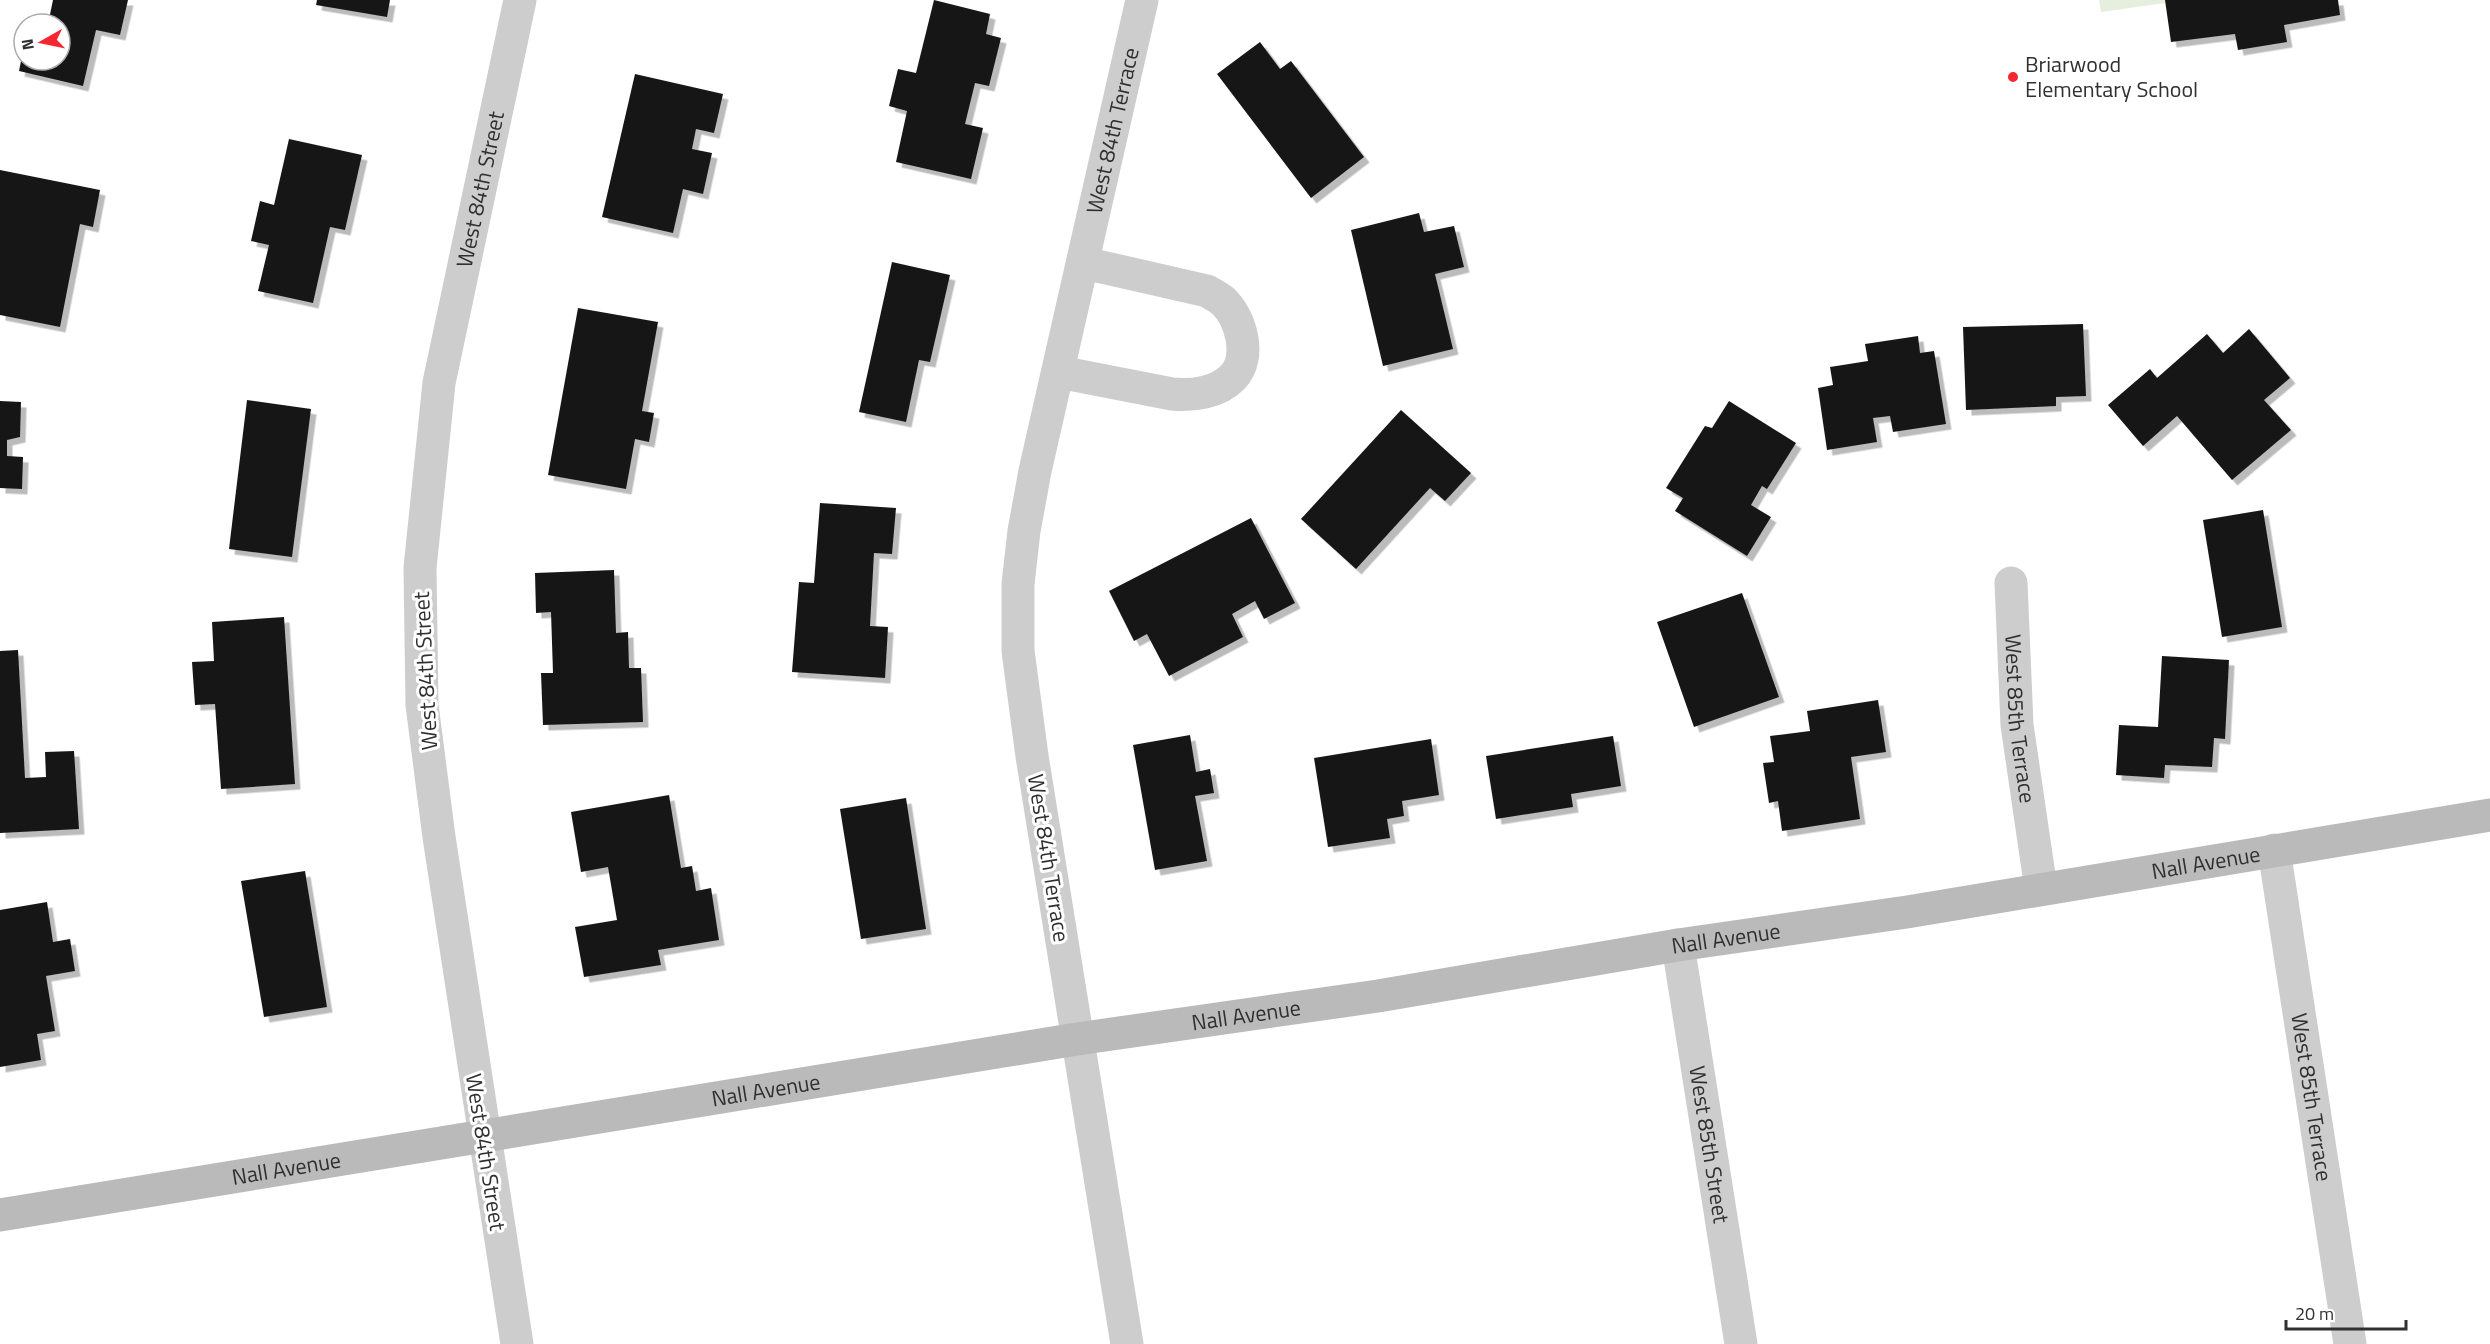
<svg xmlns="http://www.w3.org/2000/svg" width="2490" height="1344" font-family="'Titillium Web',sans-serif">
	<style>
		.green { fill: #e6eedd }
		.building { fill: #171717; filter: url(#shadow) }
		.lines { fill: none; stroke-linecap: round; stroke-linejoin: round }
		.minor { stroke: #cdcdcd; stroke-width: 33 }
		.secondary { stroke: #bababa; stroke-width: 33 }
		.poi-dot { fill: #f4262f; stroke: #fff; stroke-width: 2 }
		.labels { text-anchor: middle; stroke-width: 6; stroke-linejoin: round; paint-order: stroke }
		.poi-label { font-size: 22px; fill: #303030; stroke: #fff; text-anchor: start }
		.street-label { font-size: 22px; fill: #303030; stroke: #fff }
	</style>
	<defs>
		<filter id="shadow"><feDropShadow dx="5.5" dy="5.5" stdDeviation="0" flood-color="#0004"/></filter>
	</defs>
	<rect width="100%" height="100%" fill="#fff"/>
	<path class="green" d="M2099 0H2165V3L2101 12Z"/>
	<path class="building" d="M53 0H128L120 35 96 30 83 86 19 71 23 51 24 60H60V24H48Z
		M317 0H390L387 17 316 5Z
		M934 0 990 14 986 34 1001 38 989 86 975 83 965 124 983 128 971 179 896 162 907 111 889 106 898 69 916 73Z
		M2165 0H2338L2340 15 2284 25 2287 42 2238 50 2235 34 2171 42Z
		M1260 42 1280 69 1291 61 1364 157 1311 198 1217 74Z
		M635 74 723 94 714 133 696 129 692 149 712 153 703 194 683 189 673 233 602 217Z
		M289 139 362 155 345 230 330 227 313 303 258 291 269 245 251 241 260 201 274 205Z
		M0 170 100 190 93 227 80 224 60 327 0 315Z
		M1419 213 1424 232 1454 226 1464 267 1435 274 1453 349 1383 366 1351 230Z
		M892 262 950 275 930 362 919 360 906 422 859 412Z
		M578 308 658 322 642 411 654 413 649 442 635 439 626 489 548 475Z
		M2083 324 2086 396 2056 397V406L1966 410 1963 327Z
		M2249 329 2290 378 2264 400 2291 430 2232 480 2177 416 2143 446 2108 405 2150 369 2157 378 2207 334 2223 353Z
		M1918 336 1920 353 1934 351 1946 424 1893 432 1890 416 1873 418 1877 442 1827 450 1818 388 1833 385 1830 367 1868 361 1865 344Z
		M247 400 311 409 292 557 229 549Z
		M0 401 21 402 20 437 7 440V456L23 457 22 489 0 488Z
		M1729 401 1796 443 1767 489 1762 486 1751 505 1771 517 1747 556 1675 511 1683 498 1666 488 1705 426 1712 428Z
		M1401 410 1471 473 1445 501 1430 488 1356 569 1301 519Z
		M820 503 896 508 892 554 874 553 870 626 888 627 885 678 792 672 799 582 814 583Z
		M2263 510 2282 627 2222 637 2203 520Z
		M1251 518 1295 603 1264 619 1255 601 1232 614 1243 637 1169 676 1147 634 1134 641 1109 591Z
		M614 570 616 633 628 632 629 668H641L643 722 543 725 541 673H553L551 612 536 613 535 573Z
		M1742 593 1779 697 1694 727 1657 622Z
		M284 617 295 784 221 789 215 704 195 705 192 662 214 661 212 622Z
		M18 650 25 778 46 777 45 752 74 751 79 829 0 833V651Z
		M2162 656 2229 660 2225 739 2214 738 2212 767 2165 765 2164 778 2116 775 2119 725 2158 727Z
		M1878 700 1886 752 1851 757 1860 819 1782 831 1778 801 1769 803 1763 763 1774 762 1770 736 1810 731 1807 711Z
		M1190 735 1196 772 1210 769 1214 793 1195 796 1207 861 1155 870 1133 745Z
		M1613 736 1621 786 1571 794 1573 807 1496 819 1486 756Z
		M1431 739 1439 795 1402 801 1404 816 1387 819 1390 838 1328 847 1314 758Z
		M669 795 681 868 692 866 696 891 711 888 719 940 658 950 661 965 584 977 575 927 617 920 608 867 581 872 571 812Z
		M906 798 926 929 861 939 840 809Z
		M305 871 327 1007 264 1017 241 881Z
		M47 902 53 942 70 939 75 971 46 976 55 1031 37 1034 41 1060 0 1067V910Z"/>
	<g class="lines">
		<g class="minor">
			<path d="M1059 372 1172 394C1192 396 1218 393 1233 377 1252 357 1241 318 1223 301 1218 297 1212 294 1207 291L1084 263"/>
			<path id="s1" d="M2011 583 2017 725 2041 889"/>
			<path id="s2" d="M2274 850 2350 1344"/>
			<path id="s3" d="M1678 945 1741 1344"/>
			<path id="s4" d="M517 1344 439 837 422 705 420 568 439 383 520 0"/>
			<path id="s5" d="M1127 1344 1032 756 1018 651V584L1024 531 1035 471 1142 0"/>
		</g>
		<path class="secondary" id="s6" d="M0 1215 1077 1039 1378 996 1678 945 1907 912 2490 815"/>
	</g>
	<circle class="poi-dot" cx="2013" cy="77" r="6"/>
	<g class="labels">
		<g class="poi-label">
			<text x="2025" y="72">Briarwood<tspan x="2025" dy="25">Elementary School</tspan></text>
		</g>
		<g class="street-label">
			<text dy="8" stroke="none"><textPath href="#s5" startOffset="1232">West 84th Terrace</textPath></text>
			<text dy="8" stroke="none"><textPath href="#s4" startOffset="1167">West 84th Street</textPath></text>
			<text transform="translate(425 671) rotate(-93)" y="8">West 84th Street</text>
			<text dy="8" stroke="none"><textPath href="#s1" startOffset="136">West 85th Terrace</textPath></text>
			<text transform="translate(1049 858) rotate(81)" y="8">West 84th Terrace</text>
			<text dy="8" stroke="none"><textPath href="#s6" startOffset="2234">Nall Avenue</textPath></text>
			<text dy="8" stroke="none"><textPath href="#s6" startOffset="1748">Nall Avenue</textPath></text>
			<text dy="8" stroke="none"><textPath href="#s6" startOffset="1262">Nall Avenue</textPath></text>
			<text dy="8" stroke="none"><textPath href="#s6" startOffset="776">Nall Avenue</textPath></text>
			<text dy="8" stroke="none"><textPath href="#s2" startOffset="250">West 85th Terrace</textPath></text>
			<text dy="8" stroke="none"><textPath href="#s3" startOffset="202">West 85th Street</textPath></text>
			<text transform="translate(486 1152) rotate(81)" y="8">West 84th Street</text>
			<text dy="8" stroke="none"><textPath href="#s6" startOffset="290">Nall Avenue</textPath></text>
		</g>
	</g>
	<g transform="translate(42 42) rotate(261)"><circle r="28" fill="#ffffff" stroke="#acacac" stroke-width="1.5"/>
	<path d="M0-4.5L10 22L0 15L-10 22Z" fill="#f4262f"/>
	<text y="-9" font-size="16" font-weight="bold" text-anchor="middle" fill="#303030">N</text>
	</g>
	<path d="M2286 1320v9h120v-9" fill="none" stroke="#303030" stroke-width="3"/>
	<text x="2295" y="1320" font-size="18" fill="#303030" stroke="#ffffff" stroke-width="4.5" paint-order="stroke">20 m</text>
</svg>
